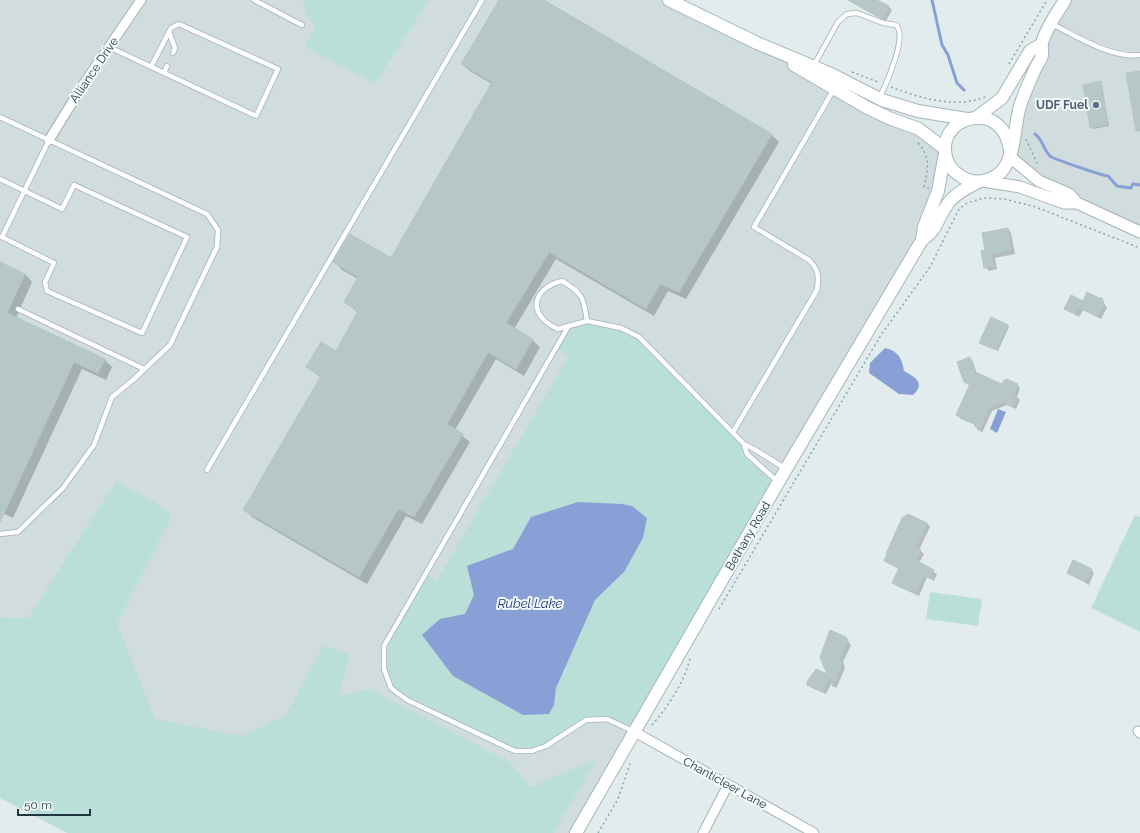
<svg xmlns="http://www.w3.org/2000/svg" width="1140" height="833" font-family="Raleway,sans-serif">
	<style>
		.built { fill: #d0dcdd }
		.green { fill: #badfd8 }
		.water { fill: #88a0d5 }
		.shadow { fill: #0003 }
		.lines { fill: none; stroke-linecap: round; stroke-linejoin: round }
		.stream { stroke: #88a0d5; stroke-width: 3 }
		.building { fill: #b7c7c8; stroke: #b4c5c7 }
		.service-casing { stroke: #a4b2b5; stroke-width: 6 }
		.minor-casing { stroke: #a4b2b5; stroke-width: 11 }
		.tertiary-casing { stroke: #a4b2b5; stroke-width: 13 }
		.secondary-casing { stroke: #a3b7bd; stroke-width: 14 }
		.path { stroke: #81a8b2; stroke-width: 1.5; stroke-dasharray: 2 3; stroke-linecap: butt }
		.service { stroke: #fff; stroke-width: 4.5 }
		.minor { stroke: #fff; stroke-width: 9 }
		.tertiary { stroke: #fff; stroke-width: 11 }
		.secondary { stroke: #fff; stroke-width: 12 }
		.service-dot { fill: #5c6f8a; stroke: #f3f9f9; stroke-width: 1.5 }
		.labels { text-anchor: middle; stroke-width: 4; stroke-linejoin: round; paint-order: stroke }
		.street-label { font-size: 12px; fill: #21373f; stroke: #f3f9f9 }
		.service-label { font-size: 12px; font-weight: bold; fill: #4e5e75; stroke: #f3f9f9; text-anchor: end }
		.water-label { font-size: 13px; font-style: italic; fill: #18377f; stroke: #f3f9f9 }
	</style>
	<rect width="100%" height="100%" fill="#e2eced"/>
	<path class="built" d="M0 0H668L914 126 945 153 924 227 576 833H68L0 798V661L28 618 0 617Z
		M1065 0H1140V232L1028 173 1010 152 1036 68Z"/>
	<path class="green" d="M303 0H429L375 83 305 47 316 26 306 16Z
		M587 321 621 328 639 337 744 444 747 454 778 483 635 732 607 719 586 720 546 746 532 751H515L407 700 391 688 384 669V646L425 574 437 580 569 356 555 348 568 327Z
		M116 482 153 501 172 515 117 624 155 719 242 736 285 716 323 646 350 654 338 696 370 689 511 763 530 787 597 759 553 833H68L0 798V617L28 618Z
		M1135 515 1140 517V632L1091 608Z
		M930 592 982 599 978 626 926 619Z"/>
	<path class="water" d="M885 348C898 351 902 358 904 371 915 377 926 383 913 395L899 394 869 373 870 363Z
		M998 409 1006 412 997 433 990 429Z
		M578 502 622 504 632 506 647 518 643 538 624 572 595 600 556 688 554 705 549 714 523 715 453 676 422 635 440 619 465 614 474 595 467 566 513 549 531 517Z"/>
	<path class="shadow" d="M501 0H543L772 135 779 142 686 299 668 291 654 316 556 259 514 329 532 340 540 347 524 376 496 359 455 430 470 442 422 524 406 516 367 584 252 517 245 509 321 378 308 367 336 352 358 313 346 302 358 279 342 270 335 262 391 259 492 84 470 71 462 64Z
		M860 0H875L888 6 892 10 886 21 862 8 858 4Z
		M1101 82 1109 126 1093 129 1084 85Z
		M1008 229 1011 233 1015 254 995 258 997 269 989 271 985 267 987 251Z
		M0 263 25 274 32 282 16 318 104 359 112 367 106 380 82 369 13 518 0 512Z
		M1101 299 1107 308 1101 319 1083 310 1079 317 1065 309Z
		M1008 325 1009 327 998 351 982 344Z
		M970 358 973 362 977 374 1002 385H1017L1020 388 1017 397 1020 400 1016 409 1007 405 992 411 982 433 976 425 961 419 957 415 970 386 964 381Z
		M927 523 930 527 919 550 924 554 919 563 937 574 934 581 927 577 919 596 897 586 893 583 899 569 885 561Z
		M1091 570 1094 573 1089 585 1068 573Z
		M845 638 851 645 843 662 845 668 836 689 832 682 826 694 812 688 808 685 811 676H829Z"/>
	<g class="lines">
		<path class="stream" d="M932 0 942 45 948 55 957 83 964 90
			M1035 134C1043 140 1043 149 1050 156 1053 159 1104 176 1108 176L1117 186 1131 188 1133 184 1140 185"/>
	</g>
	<path class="building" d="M499 0H544L772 134 679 292 660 284 646 309 549 252 506 323 533 339 516 369 488 352 447 424 463 434 414 517 398 509 359 577 243 510 321 376 306 367 321 342 336 351 358 311 344 302 358 277 333 262 350 234 391 258 492 82 461 64Z
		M848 0H877L889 6 882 19Z
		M1140 71V131H1136L1126 73Z
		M1101 81 1108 125 1090 128 1083 85Z
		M1008 228 1012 250 992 254 994 266 984 268 981 251 985 250 982 233Z
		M0 262 25 274 7 313 105 359 98 373 74 362 0 522Z
		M1087 292 1099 298H1102L1104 304 1097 316 1079 307 1075 314 1064 309 1071 295 1083 301Z
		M991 317 1008 325 996 350 979 343Z
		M970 357 975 372 1002 384 1004 380 1007 379 1018 384 1013 394 1017 396 1013 407 1003 402 989 408 979 431 973 423 956 415 970 384 964 382 957 362Z
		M908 514 927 523 916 548 921 550 916 560 934 570 930 578 924 575 915 593 892 583 899 568 884 561 887 554H886L902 518Z
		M1073 560 1092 569 1085 582 1067 573Z
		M830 630 846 637 848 641 840 658 842 664 833 687 829 678 822 691 807 685V682L816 669 827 674 820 657Z"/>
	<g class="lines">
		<defs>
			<path id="service" d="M254 0 302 25
				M1052 24C1076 36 1112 59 1140 55
				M169 32 175 48 173 53
				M109 47 256 116 278 69 179 24 171 28 151 67
				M814 65 838 22 847 14 857 13 883 23 896 25C908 36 886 84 880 97
				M164 73 167 66
				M0 117 207 214 218 230 217 247 170 345 133 380 112 397 94 445 63 488 18 532 0 534
				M0 179 62 209 74 185 187 237 142 333 47 291 45 282 54 263 2 237
				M0 237H2L49 140
				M18 309 144 369
				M587 321 558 329C528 316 530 289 562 281 583 293 584 299 587 321L621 328 639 337 744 444 754 449 786 469
				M568 327 384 646V669L391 688 407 700 515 751H532L546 746 586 720 607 719 635 732
				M733 432 817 290C819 277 819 270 809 260L754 227 834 89
				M744 444 747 454 778 482
				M207 470 482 0"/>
			<path id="minor" d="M49 140 83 85 141 0
				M1138 731 1140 733
				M635 732 814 833
				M703 833 728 785"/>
			<path id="tertiary" d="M1009 156 1039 181 1069 194 1077 203 1140 232
				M983 181 1020 187 1064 203H1077"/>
			<path id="secondary" d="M669 0 757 43 831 74 882 100 918 111 967 119
				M794 65 866 107 889 118 919 129 945 149
				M977 117 1002 98 1030 51 1042 44
				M1010 152C1005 100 943 114 945 150 945 160 951 170 959 175 972 185 989 183 1001 172 1016 156 1014 125 1020 106 1024 93 1030 81 1035 69 1037 65 1041 60 1042 55 1043 51 1041 47 1042 43 1046 28 1057 13 1065 0
				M922 240C939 228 936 220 947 205 954 194 967 188 978 182
				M576 833 786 469 922 240 924 227 938 191 945 153"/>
		</defs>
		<use href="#service" class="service-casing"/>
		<use href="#minor" class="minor-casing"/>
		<use href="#tertiary" class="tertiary-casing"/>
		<use href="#secondary" class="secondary-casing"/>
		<path class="path" d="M1009 64 1047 0
			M852 72 878 82
			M891 87C920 98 955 109 985 97
			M1026 139 1037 163 1035 166
			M918 143C931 157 928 170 924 187L929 188
			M719 609 881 335 930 267 959 209 967 203 984 198 1004 199 1033 206 1140 248
			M652 725C669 705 684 683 690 658
			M598 833 618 799 631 761"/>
		<use href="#service" class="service"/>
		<use href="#minor" class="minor"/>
		<use href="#tertiary" class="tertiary"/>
		<use href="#secondary" class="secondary"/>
	</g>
	<circle class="service-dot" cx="1096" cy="105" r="4"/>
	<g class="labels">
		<g class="street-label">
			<text transform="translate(94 70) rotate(-56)" y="4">Alliance Drive</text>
			<text transform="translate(748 536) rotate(-60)" y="4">Bethany Road</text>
			<text transform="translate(725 783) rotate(29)" y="4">Chanticleer Lane</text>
		</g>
		<g class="service-label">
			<text x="1088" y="109">UDF Fuel</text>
		</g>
		<g class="water-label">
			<text x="530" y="608">Rubel Lake</text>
		</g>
	</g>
	<path d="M18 809v6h72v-6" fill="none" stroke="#21373f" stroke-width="2"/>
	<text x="24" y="809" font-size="12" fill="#21373f" stroke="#f3f9f9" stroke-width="3" paint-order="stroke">50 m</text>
</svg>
